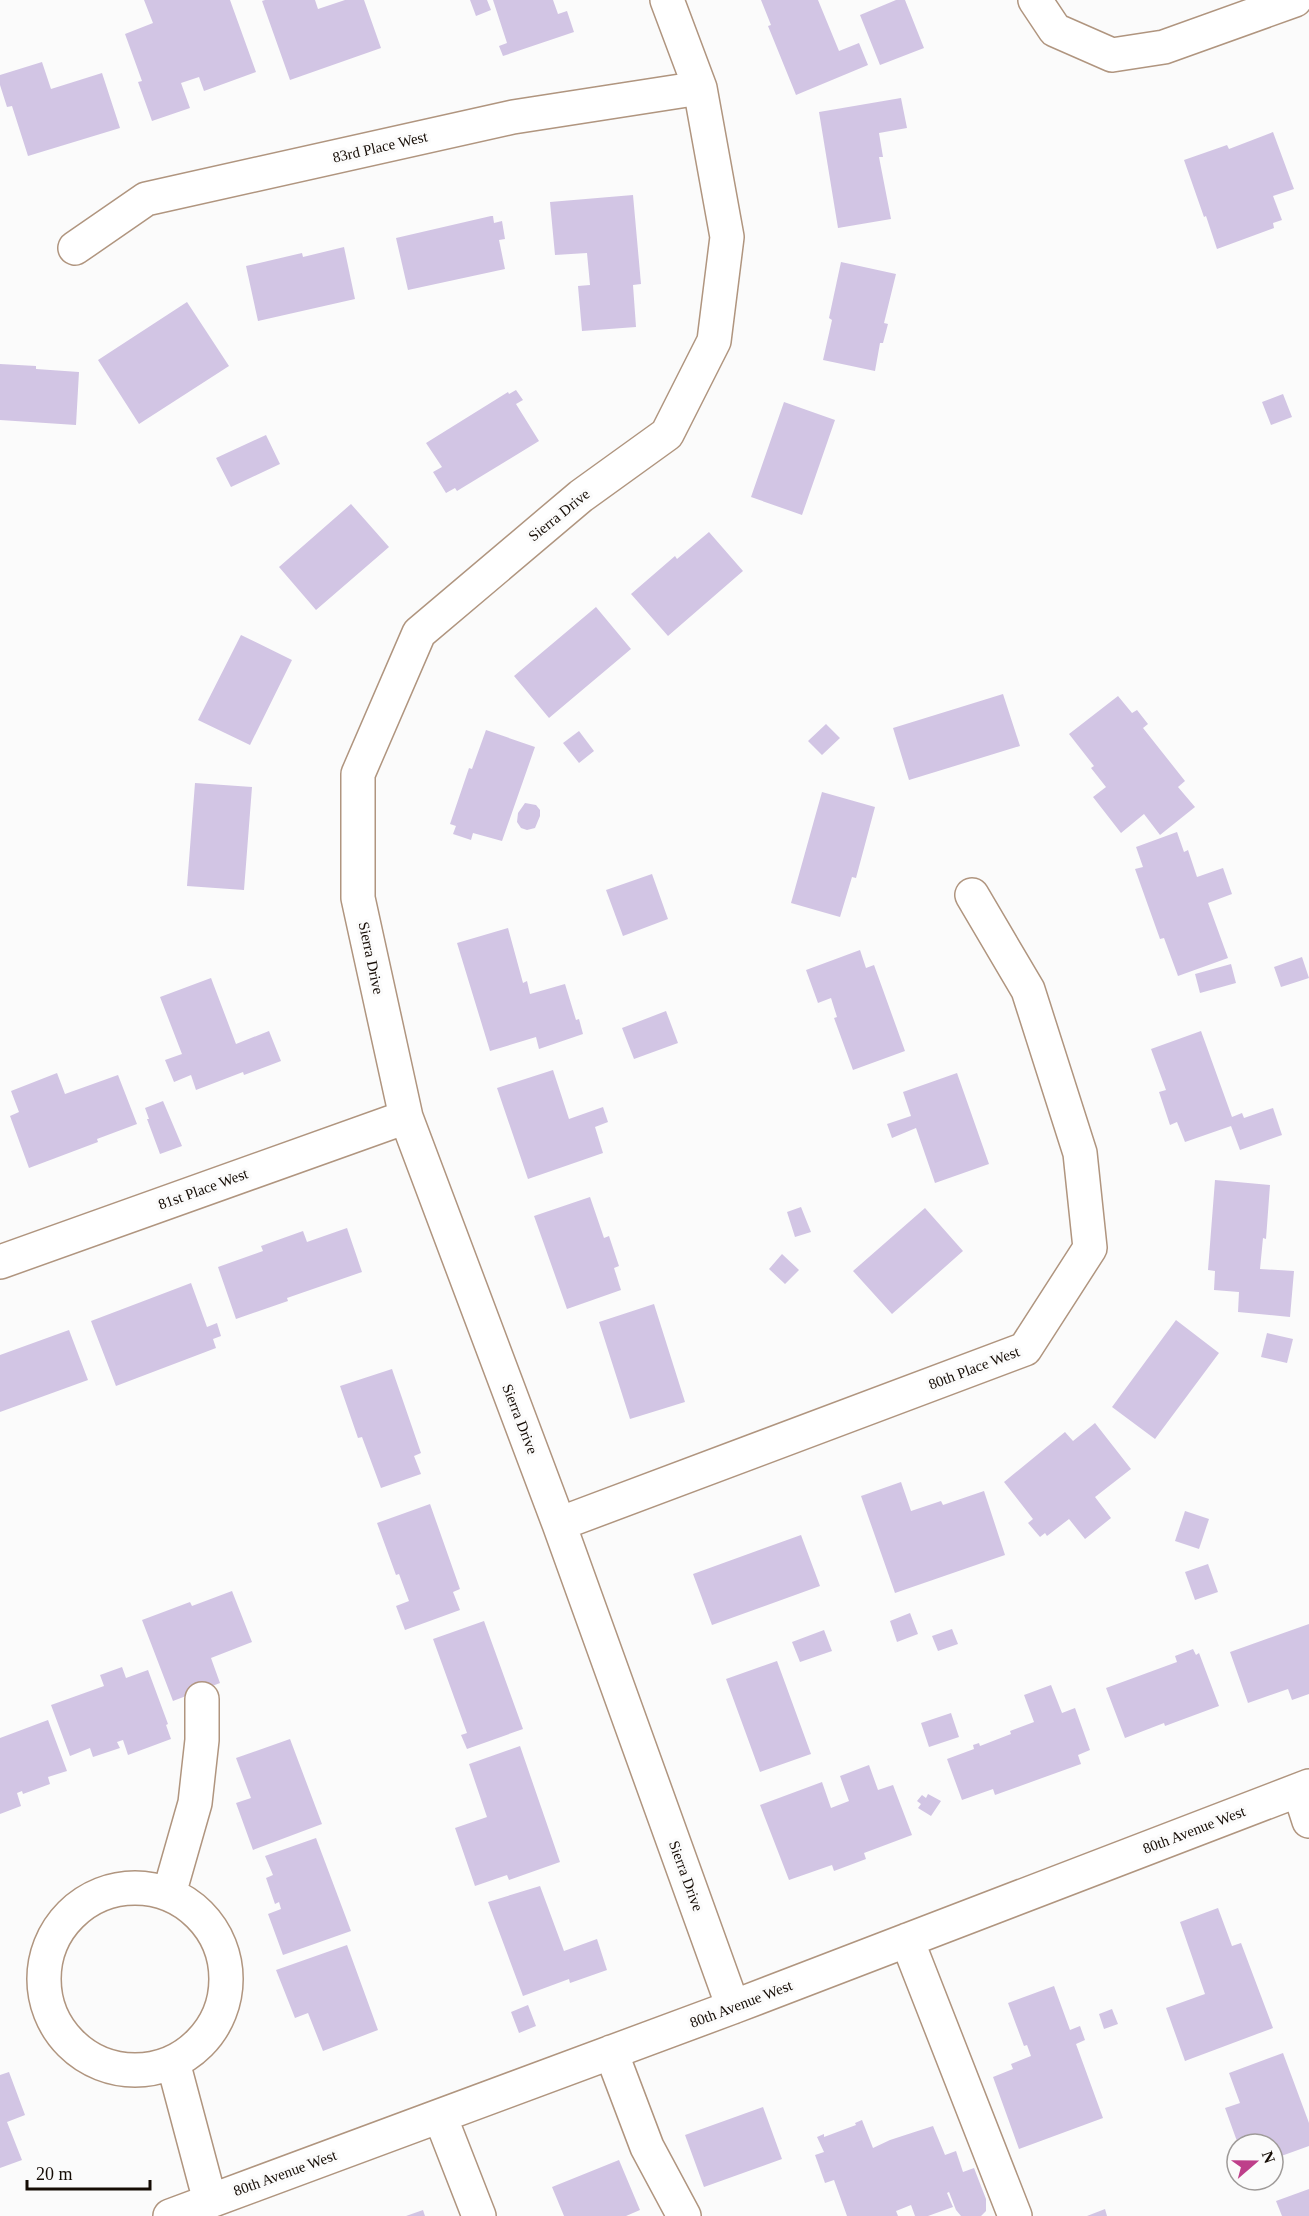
<svg xmlns="http://www.w3.org/2000/svg" width="1309" height="2216" font-family="'Times New Roman',serif">
	<style>
		.building { fill: #d2c5e4 }
		.lines { fill: none; stroke-linecap: round; stroke-linejoin: round }
		.minor-casing { stroke: #b0957f; stroke-width: 36 }
		.minor { stroke: #fff; stroke-width: 33 }
		.labels { text-anchor: middle; stroke-width: 6; stroke-linejoin: round; paint-order: stroke }
		.street-label { font-size: 15px; fill: #150c05; stroke: #fbfbfb }
	</style>
	<rect width="100%" height="100%" fill="#fbfbfb"/>
	<path class="building" d="M144 0H230L256 72 204 91 199 77 181 83 190 108 152 121 138 82 142 81 125 34 153 23Z
		M265 0H315L318 9 345 0H364L381 48 290 80 262 1Z
		M470 0H487L491 10 476 16Z
		M493 0H553L558 14 567 11 574 32 503 56 499 46 507 43Z
		M761 0H818L839 51 859 43 868 65 796 95 768 26 771 25Z
		M896 0H905L924 48 880 65 860 15Z
		M42 62 51 89 102 73 120 128 28 156 12 106 7 107 0 85V75Z
		M901 98 907 128 879 133 883 157H879L891 219 838 228 819 112Z
		M1273 132 1294 189 1273 196 1282 220 1273 223 1274 228 1217 249 1206 216 1204 217 1184 160 1227 145 1229 149Z
		M633 195 641 284 633 285 636 327 582 331 578 286 590 285 587 253 555 255 550 202Z
		M491 216H493L494 223 502 221 505 239 499 240 505 269 408 290 396 238Z
		M344 247 355 299 258 321 246 266 302 253 303 257Z
		M841 262 896 274 884 323 888 324 883 343H880L875 371 823 360 832 320 829 318Z
		M187 302 229 366 139 424 98 360Z
		M0 364 36 366V369L79 372 76 425 0 420Z
		M516 390 523 400 516 404 539 441 457 491 455 488 446 493 433 472 442 467 426 443 508 392 509 394Z
		M1283 394 1292 417 1271 425 1262 402Z
		M784 402 835 420 802 515 751 497Z
		M266 435 280 464 231 487 216 458Z
		M351 504 389 547 316 610 279 567Z
		M709 532 743 571 668 636 631 594 675 556 677 559Z
		M596 607 631 649 549 718 514 676Z
		M241 635 292 660 250 745 198 720Z
		M1003 694 1020 746 909 780 893 728Z
		M1118 696 1132 713 1137 710 1148 724 1143 728 1185 781 1178 787 1195 807 1160 835 1144 814 1121 833 1093 797 1106 787 1091 768 1094 766 1069 734Z
		M826 724 840 738 822 755 808 741Z
		M486 730 535 747 502 841 473 833 471 840 453 834 456 826 450 824 469 768 472 769Z
		M579 731 594 751 579 763 563 743Z
		M195 783 252 787 244 890 187 886Z
		M822 792 875 807 856 878 852 877 840 917 791 903Z
		M525 803 536 805 540 810V816L535 828 527 830 521 828 517 822 518 813Z
		M1177 832 1184 852 1188 850 1197 877 1223 868 1232 894 1208 903 1228 958 1178 976 1164 938 1160 939 1135 869 1143 867 1136 847Z
		M652 874 668 919 623 936 606 890Z
		M508 928 523 983 527 981 530 994 565 984 576 1020 579 1019 583 1034 539 1049 536 1037 490 1051 457 943Z
		M860 950 866 968 874 965 905 1051 853 1070 834 1018 837 1017 831 998 818 1003 806 970Z
		M1302 957 1309 978 1281 987 1274 967Z
		M1231 964 1236 983 1200 993 1195 974Z
		M211 978 236 1044 269 1031 281 1061 244 1075 243 1072 196 1090 191 1075 174 1082 165 1060 182 1054 160 997Z
		M666 1011 678 1043 634 1059 622 1028Z
		M1201 1031 1232 1117 1242 1113 1244 1118 1273 1108 1282 1135 1240 1150 1231 1126 1185 1142 1177 1122 1170 1125 1159 1092 1166 1090 1151 1049Z
		M553 1070 569 1119 603 1107 608 1122 595 1127 603 1153 528 1179 497 1088Z
		M57 1073 65 1094 118 1075 137 1124 97 1139 98 1142 29 1168 10 1116 19 1112 11 1091Z
		M957 1073 989 1164 935 1183 916 1128 892 1138 887 1124 911 1116 903 1092Z
		M163 1101 182 1146 160 1154 147 1119H149L145 1108Z
		M1215 1180 1270 1185 1266 1239 1263 1238 1260 1269 1294 1271 1290 1317 1238 1312 1239 1292 1214 1290 1215 1271 1208 1270Z
		M590 1197 604 1238 609 1236 619 1266 614 1268 621 1290 567 1309 534 1216Z
		M801 1207 811 1232 795 1237 787 1212Z
		M925 1208 963 1251 892 1314 853 1271Z
		M347 1228 362 1272 287 1298 288 1301 236 1319 218 1267 263 1251 261 1246 303 1231 307 1242Z
		M782 1254 799 1270 785 1284 769 1269Z
		M191 1283 207 1327 217 1323 221 1336 213 1339 216 1348 116 1386 91 1321Z
		M654 1304 685 1402 630 1419 599 1322Z
		M1176 1320 1219 1353 1155 1439 1112 1407Z
		M69 1330 88 1380 0 1412V1355Z
		M1267 1333 1293 1339 1287 1363 1261 1357Z
		M392 1369 421 1453 414 1456 421 1474 381 1488 362 1437 358 1438 340 1386Z
		M1095 1423 1131 1469 1095 1497 1111 1518 1085 1539 1069 1519 1047 1536 1045 1533 1040 1537 1028 1523 1033 1519 1004 1482 1065 1432 1073 1441Z
		M901 1482 911 1511 941 1501 943 1505 984 1491 1005 1555 895 1593 861 1496Z
		M430 1504 460 1589 453 1592 460 1610 405 1630 396 1606 409 1601 399 1574 396 1575 377 1523Z
		M1185 1511 1209 1519 1199 1549 1175 1541Z
		M801 1535 820 1586 712 1625 693 1574Z
		M1208 1564 1218 1592 1195 1600 1185 1572Z
		M232 1591 252 1642 211 1658 220 1683 173 1701 142 1620 190 1602 192 1606Z
		M910 1613 918 1634 897 1642 890 1621Z
		M484 1621 523 1729 467 1749 461 1735 467 1733 433 1639Z
		M1309 1624V1694L1292 1700 1288 1689 1248 1703 1230 1652Z
		M952 1629 958 1644 938 1651 932 1636Z
		M824 1630 832 1651 800 1662 792 1642Z
		M1193 1649 1196 1655 1199 1653 1219 1706 1165 1726 1164 1723 1125 1738 1106 1688 1177 1662 1175 1656Z
		M777 1661 811 1754 760 1772 726 1679Z
		M122 1667 126 1678 148 1670 168 1724 166 1725 171 1739 128 1755 123 1740 117 1742 120 1748 93 1757 90 1748 70 1756 51 1705 104 1686 100 1675Z
		M1051 1685 1062 1713 1075 1708 1090 1750 1078 1755 1081 1764 995 1795 993 1789 962 1800 947 1759 974 1749 973 1745 979 1743 980 1746 1011 1734 1010 1731 1034 1722 1024 1695Z
		M951 1713 959 1737 929 1747 921 1723Z
		M48 1720 67 1771 48 1777 50 1784 23 1794 22 1791 17 1793 21 1806 0 1814V1738Z
		M290 1739 322 1824 253 1850 236 1803 251 1798 236 1758Z
		M520 1746 560 1862 509 1880 507 1875 475 1886 455 1828 487 1817 469 1764Z
		M869 1765 878 1790 893 1785 912 1835 864 1853 866 1859 834 1871 832 1865 789 1880 760 1805 822 1782 831 1808 849 1801 840 1776Z
		M928 1794 941 1801 931 1816 918 1808 921 1804 917 1801 922 1795 926 1798Z
		M316 1838 351 1931 283 1955 268 1914 281 1909 279 1902 275 1904 266 1878 273 1875 265 1856Z
		M540 1886 564 1951 597 1939 607 1970 570 1983 569 1979 523 1996 488 1902Z
		M1218 1908 1232 1946 1241 1943 1273 2028 1185 2061 1166 2008 1205 1994 1180 1922Z
		M347 1945 378 2030 323 2051 308 2013 295 2018 276 1970Z
		M1054 1986 1070 2030 1080 2026 1085 2040 1076 2044 1103 2118 1019 2149 993 2077 1013 2069 1011 2064 1031 2056 1027 2045 1024 2046 1008 2003Z
		M528 2005 536 2026 519 2033 511 2012Z
		M1112 2009 1118 2024 1104 2029 1099 2014Z
		M1283 2053 1309 2123V2146L1273 2159V2144H1255L1253 2139 1238 2144 1225 2108 1240 2103 1229 2073Z
		M9 2072 25 2115 7 2122 22 2160 0 2168V2075Z
		M763 2107 782 2159 704 2187 685 2135Z
		M862 2120 873 2148 890 2140 933 2126 945 2155 956 2151 963 2172 974 2168 986 2199V2211L981 2216H961L956 2210 949 2192 947 2193 953 2207 928 2216H915L911 2205 896 2211 898 2216H847L834 2180 825 2183 815 2155 824 2152 817 2137 824 2134V2137L856 2125 855 2123Z
		M619 2160 640 2210 626 2216H564L552 2187Z
		M1309 2189V2216H1282L1276 2201Z
		M1105 2209 1107 2216H1087Z
		M423 2210 425 2216H406Z"/>
	<g class="lines">
		<defs>
			<path id="minor" d="M667 0 700 88 727 237 714 341 667 434 581 496 419 633 358 774V898L406 1117 559 1524 733 2007
				M1035 0 1055 30 1112 55 1164 47 1295 0
				M75 248 146 199 513 117 700 88
				M0 1262 406 1117
				M559 1524 1025 1349 1090 1248 1080 1153 1028 990 972 895
				M1299 1790 1309 1821
				M44 1979a91 91 0 1 1 182 0a91 91 0 1 1-182 0Z
				M169 1894 195 1803 202 1740V1699
				M907 1940 1015 2216
				M611 2052 647 2147 684 2216
				M173 2062 210 2201
				M440 2116 479 2216
				M170 2216 733 2007 1309 1786"/>
		</defs>
		<use href="#minor" class="minor-casing"/>
		<use href="#minor" class="minor"/>
	</g>
	<g class="labels">
		<g class="street-label">
			<text transform="translate(380 147) rotate(-13)" y="5">83rd Place West</text>
			<text transform="translate(559 515) rotate(-39)" y="5">Sierra Drive</text>
			<text transform="translate(371 958) rotate(78)" y="5">Sierra Drive</text>
			<text transform="translate(203 1189) rotate(-20)" y="5">81st Place West</text>
			<text transform="translate(974 1368) rotate(-21)" y="5">80th Place West</text>
			<text transform="translate(520 1419) rotate(69)" y="5">Sierra Drive</text>
			<text transform="translate(1194 1830) rotate(-21)" y="5">80th Avenue West</text>
			<text transform="translate(686 1876) rotate(70)" y="5">Sierra Drive</text>
			<text transform="translate(741 2004) rotate(-21)" y="5">80th Avenue West</text>
			<text transform="translate(285 2173) rotate(-20)" y="5">80th Avenue West</text>
		</g>
	</g>
	<g transform="translate(1255 2162) rotate(70)"><circle r="28" fill="#fbfbfb" stroke="#9f9b99" stroke-width="1.5"/>
	<path d="M0-4.5L10 22L0 15L-10 22Z" fill="#be3f8a"/>
	<text y="-9" font-size="16" font-weight="bold" text-anchor="middle" fill="#150c05">N</text>
	</g>
	<path d="M27 2180v9h123v-9" fill="none" stroke="#150c05" stroke-width="3"/>
	<text x="36" y="2180" font-size="18" fill="#150c05" stroke="#fbfbfb" stroke-width="4.5" paint-order="stroke">20 m</text>
</svg>
